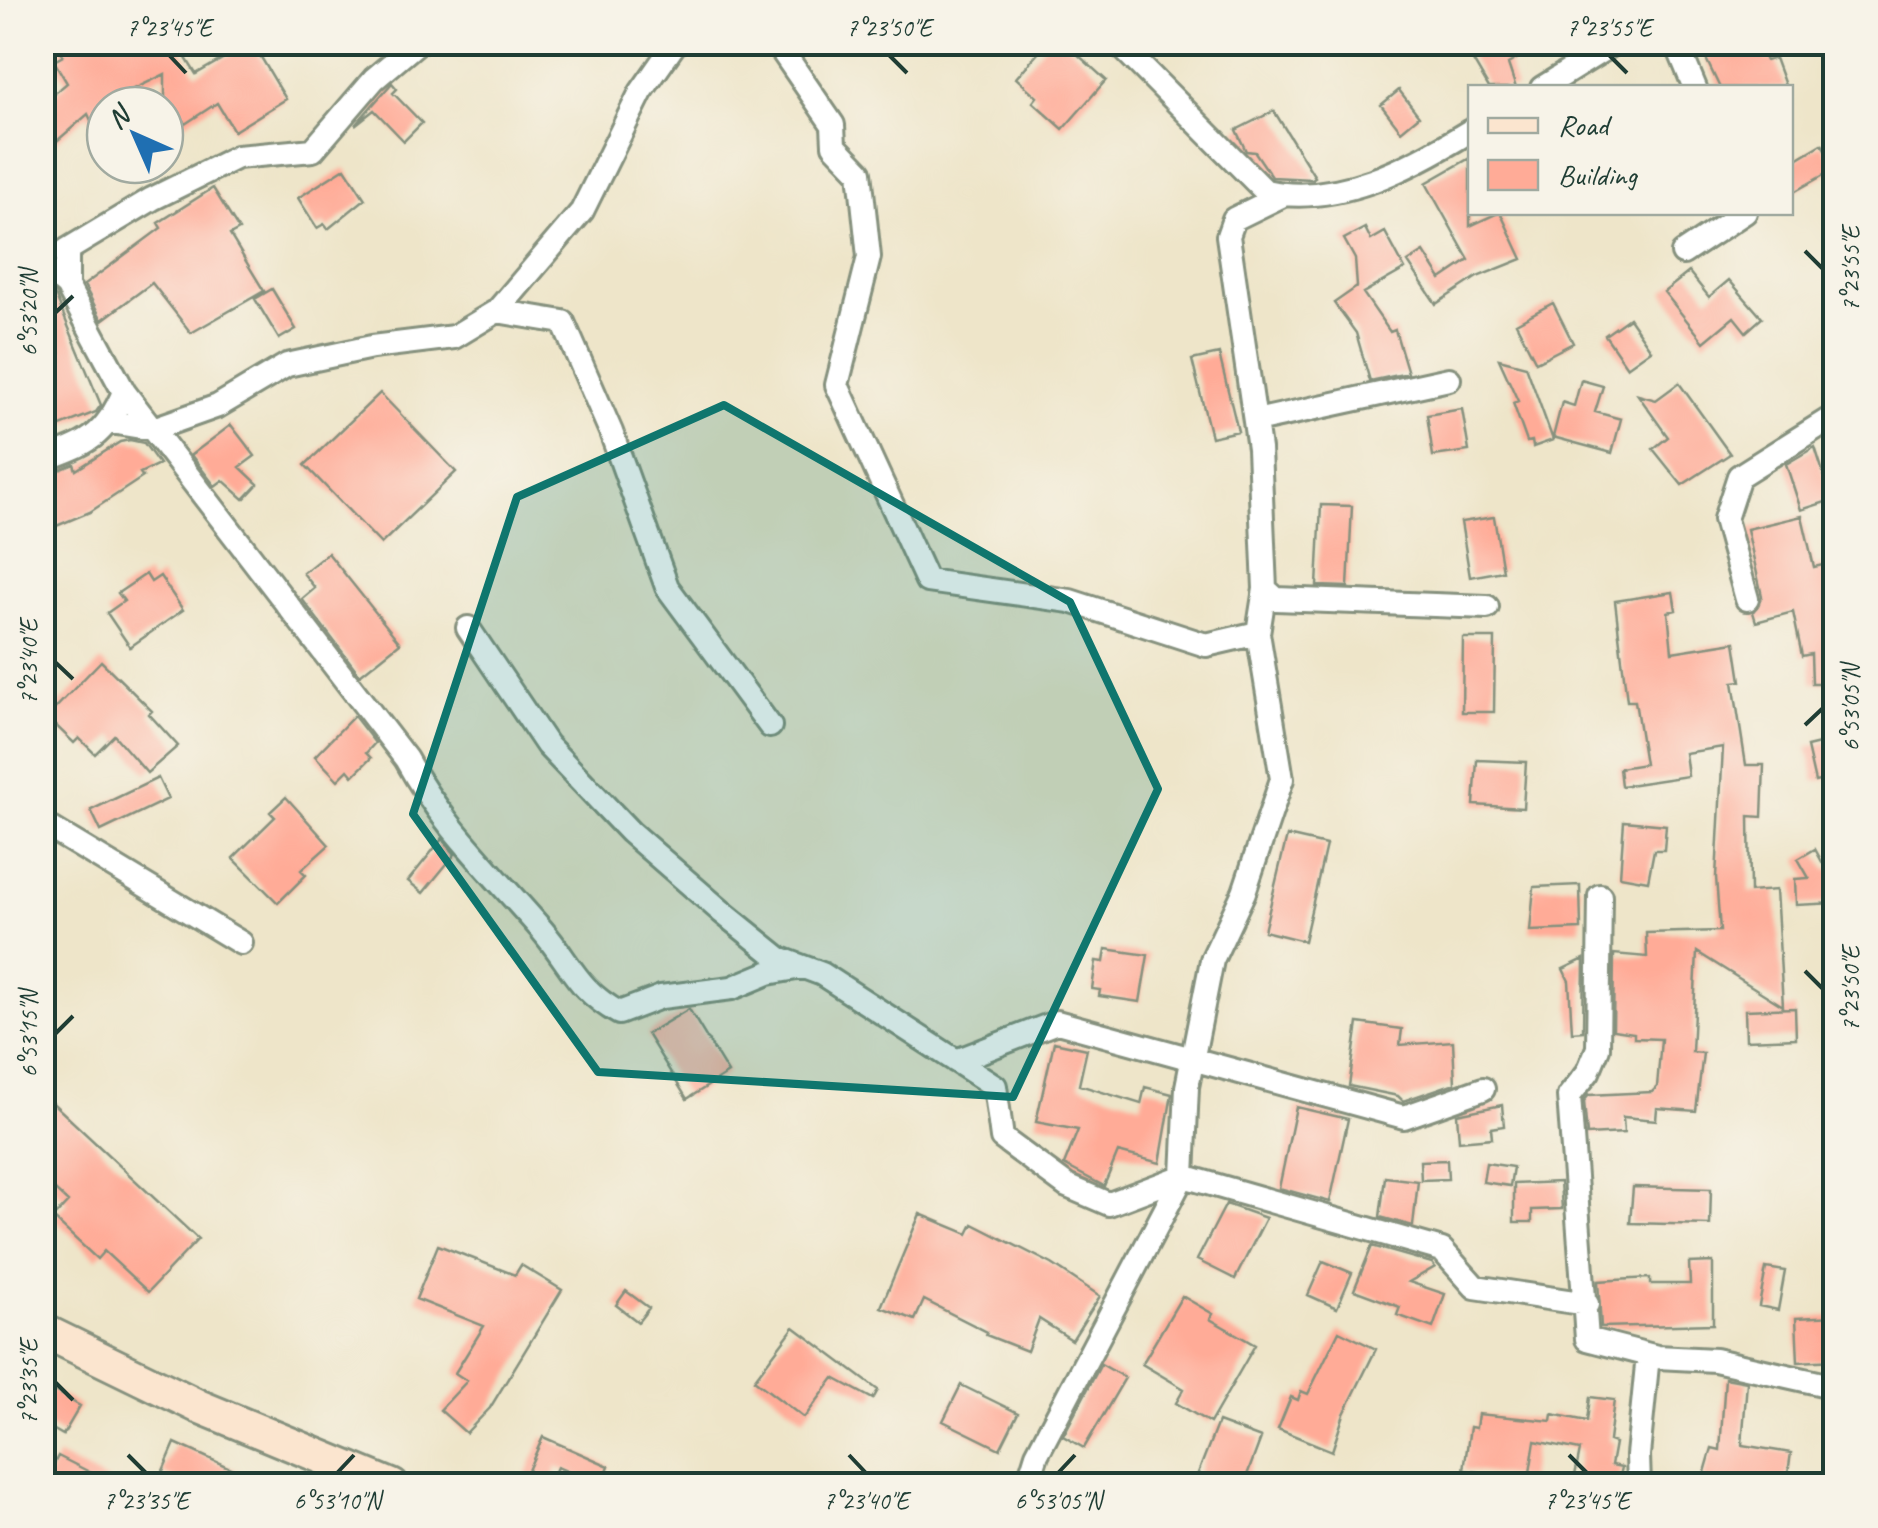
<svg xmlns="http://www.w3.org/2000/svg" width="1878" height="1528" font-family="Caveat,sans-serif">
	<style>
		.building { fill: #ffab97 }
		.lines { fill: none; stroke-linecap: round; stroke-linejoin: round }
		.street-casing { stroke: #86917e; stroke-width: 28 }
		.secondary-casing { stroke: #86917e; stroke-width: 38 }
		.street { stroke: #fff; stroke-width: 22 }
		.secondary { stroke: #fbe5cf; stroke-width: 32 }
		.marked { fill: #0f766e; fill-opacity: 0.2; stroke: #0f766e; stroke-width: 8; stroke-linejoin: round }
		.ticks { fill: none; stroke: #1f3d34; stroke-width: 4 }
		.neatline { fill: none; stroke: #1f3d34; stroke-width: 4 }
		.ticks-label { font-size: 25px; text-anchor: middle; fill: #1f3d34 }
	</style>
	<rect width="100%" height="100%" fill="#f7f3e8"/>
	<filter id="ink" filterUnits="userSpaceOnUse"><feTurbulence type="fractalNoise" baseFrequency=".01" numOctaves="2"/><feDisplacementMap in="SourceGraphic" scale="20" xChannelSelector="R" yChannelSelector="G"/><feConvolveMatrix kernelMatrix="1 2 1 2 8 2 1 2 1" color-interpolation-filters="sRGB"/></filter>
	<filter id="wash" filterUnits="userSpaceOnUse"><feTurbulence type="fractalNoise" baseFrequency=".0048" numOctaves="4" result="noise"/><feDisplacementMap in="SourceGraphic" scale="40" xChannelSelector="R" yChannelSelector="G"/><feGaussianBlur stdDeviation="2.25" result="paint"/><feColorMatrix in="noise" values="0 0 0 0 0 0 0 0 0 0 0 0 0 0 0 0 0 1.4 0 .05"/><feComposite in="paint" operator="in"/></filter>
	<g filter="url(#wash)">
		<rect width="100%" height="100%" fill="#eee5c9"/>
		<g id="blocks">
			<path class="building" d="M70 42H176L196 74 252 42 286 99 234 131 217 103 185 124 182 118 165 126V74L105 103V150L88 114 50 147 42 138V104L67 83 54 61 63 56 59 49Z
				M1048 42H1064L1106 80 1063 129 1033 102 1037 97 1016 78Z
				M1468 42H1544L1508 64 1516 88H1489L1469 54 1474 51Z
				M1698 42H1757L1766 61 1775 58 1786 88H1720Z
				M392 83 397 89 393 93 422 123 404 141 374 110 355 125Z
				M1399 90 1419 116 1401 131 1381 105Z
				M1274 111 1315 177 1312 179 1272 177 1255 152 1246 151 1236 130Z
				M1822 144 1836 168 1790 194V163Z
				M1470 158V226L1500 212 1522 259 1477 277 1436 304 1408 262 1424 252 1441 279 1469 260 1426 183Z
				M345 168 365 199 328 229 324 224 317 228 298 198Z
				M213 188 239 230 230 235 264 291 191 333 152 283 102 320 84 285 161 228 158 223Z
				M1365 228 1371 240 1385 232 1405 269 1363 293 1390 332 1395 330 1408 373 1370 381 1356 333 1334 303 1357 287 1355 259 1344 239Z
				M1689 272 1709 297 1729 280 1762 318 1746 332 1734 317 1704 342 1664 292Z
				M42 286 56 297 101 405 96 412 53 429 42 402V380L58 374 52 357 60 353 42 314Z
				M272 289 296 329 279 339 255 299Z
				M1553 303 1573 343 1536 362 1516 323Z
				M1629 318 1651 350 1627 367 1605 335Z
				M1219 354 1238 431 1211 437 1192 360Z
				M1499 359 1526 366 1553 440 1533 447 1532 441 1527 442 1513 403 1518 401Z
				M1581 380 1603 386 1595 412 1621 419 1612 453 1553 437 1562 402 1574 406Z
				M1679 383 1730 454 1682 485 1653 449 1668 437 1638 395 1656 400Z
				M380 393 456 472 381 544 305 465Z
				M1462 409 1469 451 1433 456 1427 415Z
				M231 425 255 456 240 467 258 484 244 499 223 480 215 486 191 455Z
				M130 440 144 443 159 464 140 473 143 477 90 512 42 532V477L74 464 76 470 120 442Z
				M1815 447 1832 500 1801 510 1786 464Z
				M1321 505 1352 506 1348 587 1317 586Z
				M1802 516 1814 567 1832 563 1836 581V683H1812L1811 654 1802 656 1793 612 1756 622 1753 612 1762 596 1747 529Z
				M1494 517 1503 571 1470 577 1461 522Z
				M328 553 400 643 360 675 302 599 315 588 303 573Z
				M146 574 151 582 160 576 183 610 130 647 107 613 124 601 118 593Z
				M1673 592 1676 610 1668 612 1672 652 1735 642 1741 681 1733 682 1746 765H1764L1762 817 1749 816 1750 892 1776 890 1783 1006 1697 952 1692 1052 1703 1053 1696 1111 1657 1108 1656 1120 1623 1117 1624 1133 1587 1135 1584 1101 1589 1095 1652 1092 1657 1087 1661 1039 1634 1038V1033L1613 1030 1614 954 1647 957 1646 933 1720 931 1716 877 1723 747 1685 753 1688 776 1621 786 1619 768 1645 764 1635 701H1627L1615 601Z
				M1463 638H1495L1494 712H1462Z
				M101 661 152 711 149 714 178 746 147 773 114 735 95 754 79 738 74 743 47 717Z
				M354 716 375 743 366 753 371 758 353 776 348 770 338 780 315 756Z
				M1836 740V777L1815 782 1807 747Z
				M1477 760 1526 762 1523 808 1474 805Z
				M158 778 168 799 101 831 91 810Z
				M286 797 329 845 301 870 306 875 278 903 233 858 275 817 270 812Z
				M1624 821 1666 825 1664 850H1654L1648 881 1620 876Z
				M1287 836 1326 845 1304 941 1264 931Z
				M442 839 455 854 423 893 408 881Z
				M1815 849 1826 869H1836V903L1796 905 1795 879 1809 878 1798 859Z
				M1580 885 1581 929 1530 931 1534 887Z
				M1106 949 1148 955 1140 1002 1099 996 1100 990 1092 989 1096 961 1104 962Z
				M1584 959 1583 1031 1572 1032 1569 981 1563 969Z
				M1795 1008 1796 1038 1746 1040 1745 1010Z
				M689 1009 728 1073 687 1099 647 1034Z
				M1358 1023 1402 1029 1400 1045 1453 1041 1455 1083 1403 1101 1398 1096 1349 1086Z
				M1054 1042 1087 1049 1079 1085 1141 1104 1145 1087 1172 1094 1160 1163 1118 1152 1104 1186 1064 1165 1078 1130 1036 1122Z
				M42 1093 198 1239 148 1292 104 1251 97 1259 53 1218 68 1202 42 1178Z
				M1502 1105 1504 1126 1491 1128 1492 1138 1459 1141 1457 1114Z
				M1296 1107 1348 1119 1330 1202 1279 1188Z
				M1447 1160 1448 1179 1421 1180 1420 1161Z
				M1486 1163 1513 1167 1510 1186 1483 1182Z
				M1385 1177 1418 1181 1413 1226 1380 1217Z
				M1560 1182 1562 1209 1532 1210V1222H1514V1184Z
				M1633 1187 1711 1189 1710 1225 1630 1223Z
				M1226 1204 1266 1218 1235 1279 1197 1260Z
				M920 1214 968 1234 973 1224 1052 1264 1100 1296 1072 1340 1039 1319 1027 1351 986 1335 987 1332 924 1300 915 1320 881 1307Z
				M438 1245 515 1275 521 1265 562 1290 490 1408 466 1433 440 1410 467 1381 455 1373 484 1326 416 1299Z
				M1372 1246 1432 1263 1435 1267 1409 1282 1445 1294 1433 1328 1397 1315 1400 1307 1354 1290Z
				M1323 1261 1352 1273 1337 1308 1308 1295Z
				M1713 1262V1324L1601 1327 1598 1281 1650 1278V1284H1690L1689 1263Z
				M1766 1268 1785 1271 1778 1310 1759 1306Z
				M626 1291 649 1308 638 1322 616 1305Z
				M1182 1296 1213 1314 1210 1319 1255 1345 1210 1423 1176 1403 1184 1389 1142 1364Z
				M1836 1316V1360L1798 1362 1796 1318Z
				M794 1327 878 1390 873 1399 834 1378 804 1418 754 1380Z
				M1339 1331 1376 1349 1344 1414 1332 1451 1278 1429 1291 1397 1298 1400 1301 1391 1308 1394Z
				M1101 1364 1125 1378 1084 1448 1063 1436Z
				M1725 1378 1747 1382 1742 1445 1791 1453 1786 1486H1701L1712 1448 1720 1450Z
				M42 1384 80 1406 63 1435 42 1423Z
				M961 1385 1018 1413 1000 1449 943 1421Z
				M1590 1397 1614 1400 1609 1441 1615 1443 1611 1465 1622 1467 1618 1486H1573L1580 1450 1535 1441 1529 1479 1464 1470 1470 1427 1476 1428 1478 1414 1551 1421 1552 1414 1587 1421Z
				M1218 1422 1261 1438 1243 1486H1193Z
				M543 1437 609 1466 601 1486 557 1467 549 1486H521Z
				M175 1443 270 1486H191L162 1473Z
				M58 1456 117 1486H43Z"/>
		</g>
	</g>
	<g filter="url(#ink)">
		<use href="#blocks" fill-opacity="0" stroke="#86917e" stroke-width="2.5"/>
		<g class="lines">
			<defs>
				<path id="street" d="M776 42 833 125 834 145 860 172 869 257 837 385 927 581 1070 601 1206 645 1258 633
					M1117 42 1265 191C1337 207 1410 168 1470 131
					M1676 42 1695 88
					M1542 88 1616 42
					M1283 195 1234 219 1228 236 1259 449 1265 589 1276 599 1487 607
					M1683 253 1745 212
					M42 266 67 286
					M497 311 563 322 611 432 667 587 770 726
					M124 392 406 759C443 827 491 871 541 929 572 965 576 989 619 1013L661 997 732 988 768 973 802 967
					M1256 421 1449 379
					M111 422 153 429 218 406 287 365 372 347 454 337 497 311 582 211 641 92 676 42
					M42 460C87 444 105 437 124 392L67 286V250L152 199 237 157 313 150 374 79 418 42
					M1747 599 1725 519 1739 476 1836 415
					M468 628 547 745 630 832 722 912 779 958 822 974 995 1086 1002 1138 1067 1186 1109 1204 1183 1176 1442 1250 1475 1287 1587 1304
					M42 823 241 943
					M1600 896 1598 1048 1588 1072 1569 1096 1587 1339 1657 1357 1715 1360 1836 1387
					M956 1061 1057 1022 1404 1117 1483 1089
					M1027 1486 1037 1454 1183 1176 1187 1087 1212 960 1244 892 1282 779 1258 633 1265 589
					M1639 1486 1638 1455 1648 1355"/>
				<path id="secondary" d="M42 1330 198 1406 392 1486"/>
			</defs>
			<use href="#street" class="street-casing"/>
			<use href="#secondary" class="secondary-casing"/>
			<use href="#street" class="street"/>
			<use href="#secondary" class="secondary"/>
		</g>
	</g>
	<path class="marked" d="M724 405 1070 602 1158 789 1013 1097 598 1072 413 814 517 497Z"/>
	<path class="ticks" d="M169 55 186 73M889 55 907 73M1609 55 1627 73M1805 251 1823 269M55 313 73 296M55 662 73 679M1805 725 1823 708M1805 971 1823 989M55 1034 73 1016M55 1382 73 1400M128 1455 146 1473M849 1455 866 1473M1569 1455 1587 1473M337 1473 354 1455M1058 1473 1075 1455"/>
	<rect width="1878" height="1528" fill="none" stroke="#f7f3e8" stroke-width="110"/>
	<rect x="1468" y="85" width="325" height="130" fill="#f7f3e8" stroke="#a1aaa0" stroke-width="2.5"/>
	<rect x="1488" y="118" width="50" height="15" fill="#fbe5cf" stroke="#a1aaa0" stroke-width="2.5"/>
	<text x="1558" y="135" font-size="30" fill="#1f3d34">Road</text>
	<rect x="1488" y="160" width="50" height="30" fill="#ffab97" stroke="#a1aaa0" stroke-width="2.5"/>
	<text x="1558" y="185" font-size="30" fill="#1f3d34">Building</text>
	<g transform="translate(135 135) rotate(315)"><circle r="48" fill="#f7f3e8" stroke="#a1aaa0" stroke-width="2.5"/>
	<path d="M0-8L18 38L0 25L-18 38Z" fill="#1f6fb2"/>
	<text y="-15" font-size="28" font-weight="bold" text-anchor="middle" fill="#1f3d34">N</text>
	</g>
	<rect x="55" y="55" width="1768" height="1418" class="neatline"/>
	<g class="ticks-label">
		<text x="169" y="36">7°23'45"E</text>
		<text x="889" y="36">7°23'50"E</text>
		<text x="1609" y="36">7°23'55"E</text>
		<text transform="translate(1850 269) rotate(-90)" y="9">7°23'55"E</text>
		<text transform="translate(28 313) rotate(-90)" y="9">6°53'20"N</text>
		<text transform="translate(28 662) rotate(-90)" y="9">7°23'40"E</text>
		<text transform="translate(1850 708) rotate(-90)" y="9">6°53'05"N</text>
		<text transform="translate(1850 989) rotate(-90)" y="9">7°23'50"E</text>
		<text transform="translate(28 1034) rotate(-90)" y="9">6°53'15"N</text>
		<text transform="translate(28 1382) rotate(-90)" y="9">7°23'35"E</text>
		<text x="146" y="1509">7°23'35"E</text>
		<text x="337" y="1509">6°53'10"N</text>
		<text x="866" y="1509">7°23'40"E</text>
		<text x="1058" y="1509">6°53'05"N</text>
		<text x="1587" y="1509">7°23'45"E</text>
	</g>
</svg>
